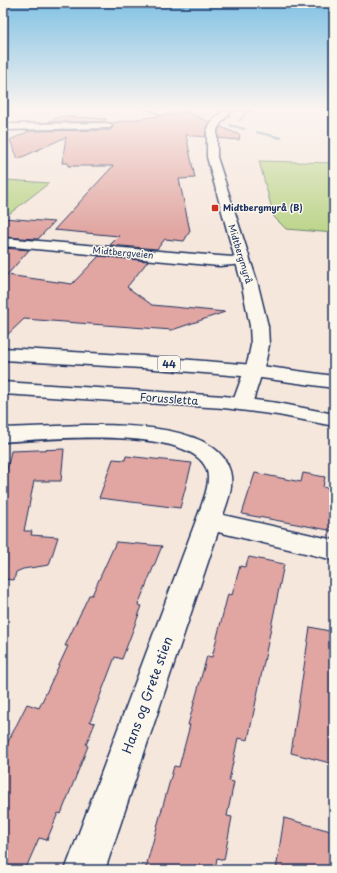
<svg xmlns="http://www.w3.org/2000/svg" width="337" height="873" font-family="'Playpen Sans',sans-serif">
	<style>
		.green { fill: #bcd58b; stroke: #6c8274 }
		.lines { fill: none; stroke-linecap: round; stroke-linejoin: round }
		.stream { fill: #5b94ab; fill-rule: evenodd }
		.building { fill: #e1a6a2; stroke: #1b2f5e }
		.minor-casing { stroke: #1b2f5e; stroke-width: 3 }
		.tertiary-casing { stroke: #1b2f5e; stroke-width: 3 }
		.primary-casing { stroke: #1b2f5e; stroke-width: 3 }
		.minor { fill: #fbf7ec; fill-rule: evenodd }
		.tertiary { fill: #fbf7ec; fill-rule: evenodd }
		.primary { fill: #fbf7ec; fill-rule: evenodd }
		.poi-dot { fill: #c8321e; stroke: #fbf7ec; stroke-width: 1.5 }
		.labels { text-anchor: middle; stroke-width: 3; stroke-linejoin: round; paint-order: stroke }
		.far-poi-label { font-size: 9px; font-weight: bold; fill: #1b2f5e; stroke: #fbf7ec; text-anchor: start }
		.far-street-label { font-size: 9px; fill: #1b2f5e; stroke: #fbf7ec }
		.shield { fill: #fbf7ec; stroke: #5e6b89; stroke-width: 1 }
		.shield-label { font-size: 10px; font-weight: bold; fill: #1b2f5e }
		.street-label { font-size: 11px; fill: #1b2f5e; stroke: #fbf7ec }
		.near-street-label { font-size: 13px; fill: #1b2f5e; stroke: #fbf7ec }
	</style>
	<rect width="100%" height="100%" fill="#f6e7dd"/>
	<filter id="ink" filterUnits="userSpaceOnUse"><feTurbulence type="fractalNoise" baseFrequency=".025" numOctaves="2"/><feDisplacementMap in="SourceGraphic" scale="8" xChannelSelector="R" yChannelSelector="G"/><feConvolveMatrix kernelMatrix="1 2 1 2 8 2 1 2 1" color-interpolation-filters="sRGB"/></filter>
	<g filter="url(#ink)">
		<path class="green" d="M259 161 334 163V233L286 229 274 217Z
			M7 180 49 183 9 214H3V182Z"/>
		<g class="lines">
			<path class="stream" d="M144 109H149L174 120 171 121Z
				M248 109H252L240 121H238Z
				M230 124 245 128 246 129 244 130 229 126Z
				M256 131 282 137 283 138 280 139 256 133Z"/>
		</g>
		<path class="building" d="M186 112 210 122 206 129V137L186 135 195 178 179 179 190 231 184 241 165 239 157 249 110 245 119 236 54 230 113 166H68V163H62L66 137 18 159 10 140 29 131 110 130 114 126 111 123Z
			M61 116 107 119 101 122H48Z
			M221 127 240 135 239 140 218 138V130Z
			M3 218 54 222 38 239 3 237Z
			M3 248 29 250 7 275 72 284 99 256 148 261 127 287 152 305 225 312 172 330 24 319 3 339Z
			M64 449 61 481H34L24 531H32L31 535 58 537 49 565 23 569 16 572 14 580 3 579V488L11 451Z
			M126 456 192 463 180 508 99 498 113 459 125 460Z
			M255 473 301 482 303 473 325 477 323 487 334 489V531L242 514Z
			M116 542 162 546 138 605 142 606 122 659 115 657 90 722 95 723 86 745 88 746 61 814 58 813 47 840 39 838 25 870H3V752L27 704 39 708 68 646H65L89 595H92Z
			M249 557 284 564 248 740 238 738 229 781 234 782 227 816 232 817 224 860 217 858 215 870H145L174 766 179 767 190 725H188L207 656 212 657 228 594 232 595 240 566 245 567Z
			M310 627 334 632V764L291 753Z
			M284 818 334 832V870H276Z"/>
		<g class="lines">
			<defs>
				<path id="minor" d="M107 123 110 124 112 126 110 128 3 130V124Z
					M3 238 219 256 247 258 250 261 247 264 219 266 3 246Z
					M84 425C122 425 218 424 230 471 234 486 228 501 223 515L334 540V560L218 532 105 870H65L201 507C205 495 212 478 205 466 183 426 44 439 3 442V428Z"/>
				<path id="tertiary" d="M225 109H234L221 123 217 130V157L257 281 268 326 269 345 266 360 252 404 249 408 242 410 235 408 232 404 248 360 251 345 250 326 241 281 207 157V130L214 119Z"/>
				<path id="primary" d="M3 348 142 356 254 365 334 376V388L254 377 142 368 3 360Z
					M3 382 224 396 278 403 334 414V426L278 415 224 408 3 394Z"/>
			</defs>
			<use href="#minor" class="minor-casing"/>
			<use href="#tertiary" class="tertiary-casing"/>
			<use href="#primary" class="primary-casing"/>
			<use href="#minor" class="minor"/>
			<use href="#tertiary" class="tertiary"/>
			<use href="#primary" class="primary"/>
		</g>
	</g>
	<linearGradient id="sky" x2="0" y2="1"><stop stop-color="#81c2e4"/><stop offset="0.47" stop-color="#fbf4f0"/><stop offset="1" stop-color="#fbf4f0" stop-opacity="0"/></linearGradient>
	<rect width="337" height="231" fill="url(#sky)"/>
	<rect class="poi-dot" x="211" y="204" width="8" height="8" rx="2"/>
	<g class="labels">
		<g class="far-poi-label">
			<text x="223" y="211">Midtbergmyrå (B)</text>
		</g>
		<g class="far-street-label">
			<text transform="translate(123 253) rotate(5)" y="3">Midtbergveien</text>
			<text transform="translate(240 254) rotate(73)" y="3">Midtbergmyrå</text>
		</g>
		<rect class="shield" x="158" y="356" width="22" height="16" rx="3"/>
		<g class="shield-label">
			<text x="169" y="368">44</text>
		</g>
		<g class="street-label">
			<text transform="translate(169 399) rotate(4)" y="4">Forussletta</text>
		</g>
		<g class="near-street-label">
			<text transform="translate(147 695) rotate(-70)" y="5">Hans og Grete stien</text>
		</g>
	</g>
	<rect width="337" height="873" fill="none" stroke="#fbf7ec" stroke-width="16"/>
	<rect x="8" y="8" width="321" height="857" fill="none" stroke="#1b2f5e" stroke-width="1.5" filter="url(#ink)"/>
</svg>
